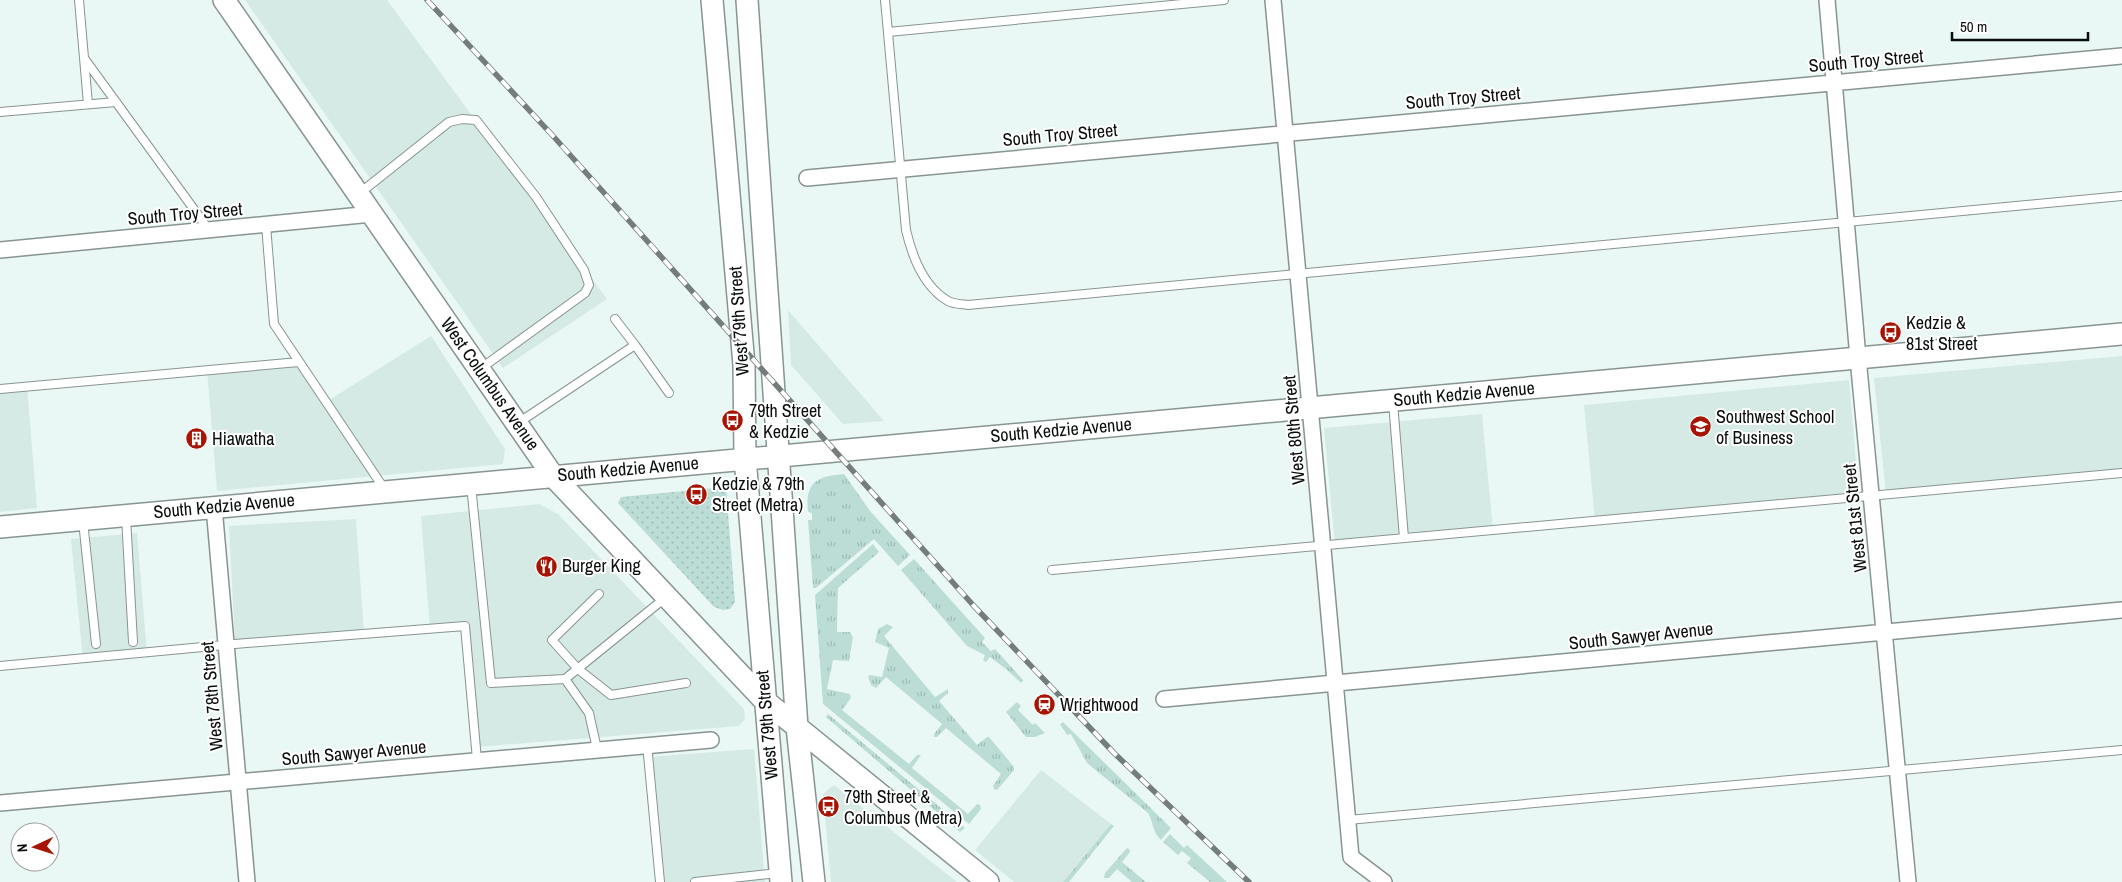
<svg xmlns="http://www.w3.org/2000/svg" width="2122" height="882" font-family="'Archivo Narrow',sans-serif">
	<style>
		.built { fill: #d5eae5 }
		.grass { fill: url(#grass-tufts) }
		.park { fill: url(#park-dots) }
		.lines { fill: none; stroke-linecap: round; stroke-linejoin: round }
		.lane-casing { stroke: #889491; stroke-width: 10 }
		.street-casing { stroke: #889491; stroke-width: 18 }
		.secondary-casing { stroke: #889491; stroke-width: 24 }
		.lane { stroke: #fff; stroke-width: 8 }
		.street { stroke: #fff; stroke-width: 15 }
		.secondary { stroke: #fff; stroke-width: 21 }
		.rail-casing { stroke: #747d7b; stroke-width: 5.5 }
		.rail { stroke: #fff; stroke-width: 4; stroke-dasharray: 11; stroke-linecap: butt }
		.labels { text-anchor: middle; stroke-width: 4; stroke-linejoin: round; paint-order: stroke }
		.street-label { font-size: 18px; fill: #090d0c; stroke: #fff }
		.poi-label { font-size: 18px; fill: #090d0c; stroke: #fff; text-anchor: start }
	</style>
	<defs>
		<pattern id="grass-tufts" width="24" height="20" patternUnits="userSpaceOnUse" patternTransform="scale(1.25)"><rect width="24" height="20" fill="#bbddd6"/><path d="M3 7l-1-3M5 7V3M7 7l1-3M15 17l-1-3M17 17v-4M19 17l1-3" fill="none" stroke="#9fbcb6"/></pattern>
		<pattern id="park-dots" width="8" height="8" patternUnits="userSpaceOnUse" patternTransform="scale(1.25)"><rect width="8" height="8" fill="#bbddd6"/><path d="M2 2h.1M6 6h.1" fill="none" stroke="#9fbcb6" stroke-width="1.8" stroke-linecap="round"/></pattern>
	</defs>
	<rect width="100%" height="100%" fill="#eaf8f5"/>
	<path class="built" d="M245 0H387L607 299 503 368Z
		M788 310 884 421 843 424 791 365Z
		M431 336 505 449 503 464 217 491 207 370 299 362 326 402Z
		M2122 356V473L1886 494 1874 378Z
		M1849 380 1859 497 1595 521 1584 405Z
		M27 386 37 508 0 512V389Z
		M1482 414 1493 530 1335 545 1324 428Z
		M539 504 558 514 744 709 745 719 739 726 476 747 465 626 430 629 421 516Z
		M356 519 364 634 235 644 229 526Z
		M137 533 147 653 83 659 71 539Z
		M754 749 765 882H660L648 757Z
		M1041 770 1111 824 1063 882H1014L975 850Z
		M834 785 957 882H831L823 794Z"/>
	<path class="grass" d="M844 474 870 511 910 555 898 566 874 539 816 588H813L808 520H812V513L808 512C805 483 816 476 844 474Z
		M873 544 879 552 838 588 837 632H850L853 637 849 661 833 660 827 689 850 694 851 698 842 710 909 764 917 755H921L912 768 968 814 977 804 980 805 981 809 969 824 823 704 815 595Z
		M914 559 985 638 982 642 991 651 995 649 1023 680 1021 683 1006 669 990 657 986 662 983 660 985 655 967 646 901 570Z
		M887 624 893 627 884 636 935 697 948 689V693L939 701 977 745 987 737H989L1014 767V770L998 789 995 790 993 786 1001 774 946 728 937 737H934V734L942 724 886 677 876 688 871 685 868 677 870 675 882 677 889 648 875 642 878 629Z
		M1017 702 1021 706 1018 710 1033 725 1035 723 1045 733 1035 737H1026L1006 712Z
		M828 714 965 828 960 832 826 717Z
		M1063 722 1171 828 1161 840C1152 832 1154 823 1148 813L1087 763 1071 734 1067 735 1060 724Z
		M1111 824 1114 826 1069 882H1063Z
		M1170 834 1184 848 1187 845 1227 882H1210L1187 863 1191 858 1182 851 1178 855 1163 842Z
		M1127 848 1129 849 1130 852 1122 862 1146 882H1132L1117 869 1109 878H1104L1105 873Z"/>
	<path class="park" d="M726 487 735 602 730 609 723 610 714 607 618 503 621 497Z"/>
	<g class="lines">
		<defs>
			<path id="lane" d="M79 0 88 104
				M885 0 906 230C912 256 924 287 948 301 953 304 961 304 968 305L2122 196
				M888 32 1224 0
				M84 58 209 230
				M0 112 116 102
				M360 193 449 122 462 119 476 120 536 197 584 270 589 285 585 293 480 369
				M266 225 274 324 385 490
				M615 319 635 345
				M0 389 299 362
				M1393 402 1404 538
				M518 423 635 345 669 393
				M471 485 491 683 565 679
				M126 517 133 642
				M83 521 96 644
				M1052 570 2122 473
				M599 594 552 640 578 669 611 695 686 683
				M0 666 235 644 465 626 477 760
				M647 744 660 882
				M597 749 589 713 565 679 665 598
				M1348 820 2122 750
				M695 882 778 873"/>
			<path id="street" d="M1273 0 1351 857 1384 882
				M1827 0 1858 358 1908 882
				M807 178 2122 56
				M0 250 372 214
				M214 507 247 882
				M1164 699 2122 610
				M0 803 711 740"/>
			<path id="secondary" d="M224 0 553 476 765 701 988 882
				M712 0 744 365 745 458 781 882
				M747 0 797 727 814 882
				M0 527 2122 334"/>
		</defs>
		<use href="#lane" class="lane-casing"/>
		<use href="#street" class="street-casing"/>
		<use href="#secondary" class="secondary-casing"/>
		<use href="#lane" class="lane"/>
		<use href="#street" class="street"/>
		<use href="#secondary" class="secondary"/>
		<defs>
			<path id="rail" d="M427 0 554 137 973 605 1114 753 1249 882"/>
		</defs>
		<use href="#rail" class="rail-casing"/>
		<use href="#rail" class="rail"/>
	</g>
	<defs>
		<symbol id="bus-disc" viewBox="-11 -11 22 22"><circle r="9.5" fill="#a61404" stroke="#fff"/><path d="M-5-6H5V4H4V6H2V4H-2V6H-4V4H-5ZM-3.5-4V0h7V-4ZM-3.5 1.2v1.5H-2V1.2ZM2 1.2v1.5H3.5V1.2Z" fill="#fff"/></symbol>
		<symbol id="school-disc" viewBox="-11 -11 22 22"><circle r="9.5" fill="#a61404" stroke="#fff"/><path d="M0-5L7-2L0 1L-7-2ZM-4 1L0 2.5L4 1V4Q0 6-4 4Z" fill="#fff"/></symbol>
		<symbol id="building-disc" viewBox="-11 -11 22 22"><circle r="9.5" fill="#a61404" stroke="#fff"/><path d="M-4-6H4V6H1V3H-1V6H-4ZM-2.5-4.3h1.7v1.8h-1.7ZM.8-4.3h1.7v1.8H.8ZM-2.5-1h1.7V.8h-1.7ZM.8-1h1.7V.8H.8Z" fill="#fff"/></symbol>
		<symbol id="restaurant-disc" viewBox="-11 -11 22 22"><circle r="9.5" fill="#a61404" stroke="#fff"/><path d="M-5-6h1v4h1v-4h1v4h1v-4h1v5L-1.5 .5V6h-2V.5L-5-1ZM5-6V6H3V1.5H1.5Q1.5-4 5-6Z" fill="#fff"/></symbol>
		<symbol id="station-disc" viewBox="-11 -11 22 22"><circle r="9.5" fill="#a61404" stroke="#fff"/><path d="M-3-6H3Q5-6 5-4V2Q5 4 3 4L4.5 6H3L1.5 4h-3L-3 6H-4.5L-3 4Q-5 4-5 2V-4Q-5-6-3-6ZM-3.5-4v3h7v-3ZM-3.5 1v1.5H-2V1ZM2 1v1.5H3.5V1Z" fill="#fff"/></symbol>
	</defs>
	<g fill-rule="evenodd">
		<use href="#bus-disc" x="1878" y="320" width="25" height="25"/>
		<use href="#bus-disc" x="720" y="408" width="25" height="25"/>
		<use href="#school-disc" x="1688" y="414" width="25" height="25"/>
		<use href="#building-disc" x="184" y="426" width="25" height="25"/>
		<use href="#bus-disc" x="684" y="482" width="25" height="25"/>
		<use href="#restaurant-disc" x="534" y="554" width="25" height="25"/>
		<use href="#station-disc" x="1032" y="692" width="25" height="25"/>
		<use href="#bus-disc" x="816" y="794" width="25" height="25"/>
	</g>
	<g class="labels">
		<g class="street-label">
			<text transform="translate(1866 61) rotate(-5)" y="6">South Troy Street</text>
			<text transform="translate(1463 98) rotate(-5)" y="6">South Troy Street</text>
			<text transform="translate(1060 135) rotate(-5)" y="6">South Troy Street</text>
			<text transform="translate(185 214) rotate(-5)" y="6">South Troy Street</text>
			<text transform="translate(739 321) rotate(-94)" y="6">West 79th Street</text>
			<text transform="translate(490 384) rotate(55)" y="6">West Columbus Avenue</text>
			<text transform="translate(1464 394) rotate(-5)" y="6">South Kedzie Avenue</text>
			<text transform="translate(1061 430) rotate(-5)" y="6">South Kedzie Avenue</text>
			<text transform="translate(1294 430) rotate(-95)" y="6">West 80th Street</text>
			<text transform="translate(628 469) rotate(-5)" y="6">South Kedzie Avenue</text>
			<text transform="translate(224 506) rotate(-5)" y="6">South Kedzie Avenue</text>
			<text transform="translate(1855 518) rotate(-96)" y="6">West 81st Street</text>
			<text transform="translate(1641 636) rotate(-6)" y="6">South Sawyer Avenue</text>
			<text transform="translate(212 696) rotate(-95)" y="6">West 78th Street</text>
			<text transform="translate(767 725) rotate(-95)" y="6">West 79th Street</text>
			<text transform="translate(354 753) rotate(-5)" y="6">South Sawyer Avenue</text>
		</g>
		<g class="poi-label">
			<text x="1906" y="329">Kedzie &amp;<tspan x="1906" dy="21">81st Street</tspan></text>
			<text x="749" y="417">79th Street<tspan x="749" dy="21">&amp; Kedzie</tspan></text>
			<text x="1716" y="423">Southwest School<tspan x="1716" dy="21">of Business</tspan></text>
			<text x="212" y="445">Hiawatha</text>
			<text x="712" y="490">Kedzie &amp; 79th<tspan x="712" dy="21">Street (Metra)</tspan></text>
			<text x="562" y="572">Burger King</text>
			<text x="1060" y="711">Wrightwood</text>
			<text x="844" y="803">79th Street &amp;<tspan x="844" dy="21">Columbus (Metra)</tspan></text>
		</g>
	</g>
	<g transform="translate(35 847) rotate(266)"><circle r="24" fill="#ffffff" stroke="#9d9e9e"/>
	<path d="M0-4L9 19L0 12L-9 19Z" fill="#a61404"/>
	<text y="-8" font-size="14" font-weight="bold" text-anchor="middle" fill="#090d0c">N</text>
	</g>
	<path d="M1952 32v8h136v-8" fill="none" stroke="#090d0c" stroke-width="2.5"/>
	<text x="1960" y="32" font-size="15" fill="#090d0c" stroke="#ffffff" stroke-width="4" paint-order="stroke">50 m</text>
</svg>
